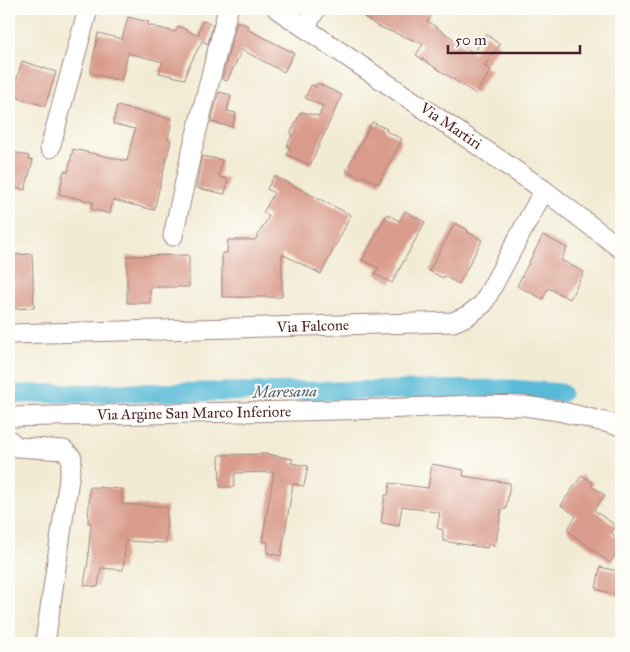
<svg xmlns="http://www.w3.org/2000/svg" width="630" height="652" font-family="'IM FELL Great Primer',serif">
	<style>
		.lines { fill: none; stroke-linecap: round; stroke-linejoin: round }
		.canal { stroke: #59bad7; stroke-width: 19 }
		.building { fill: #d99b8b }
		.minor-casing { stroke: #9e8580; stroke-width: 21 }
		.minor { stroke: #fff; stroke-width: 19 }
		.labels { text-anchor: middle; stroke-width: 4; stroke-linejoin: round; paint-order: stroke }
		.street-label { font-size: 15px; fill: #4a1f2b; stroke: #fdfcf7 }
		.water-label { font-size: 16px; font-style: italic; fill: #505d70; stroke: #fdfcf7 }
	</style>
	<rect width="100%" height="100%" fill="#fdfcf7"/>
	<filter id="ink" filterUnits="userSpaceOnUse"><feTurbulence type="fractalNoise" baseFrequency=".02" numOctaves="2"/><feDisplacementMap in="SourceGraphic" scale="10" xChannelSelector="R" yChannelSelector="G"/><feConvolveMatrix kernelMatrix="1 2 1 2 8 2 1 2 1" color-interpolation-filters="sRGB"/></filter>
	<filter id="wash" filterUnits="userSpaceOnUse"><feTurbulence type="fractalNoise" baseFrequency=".0096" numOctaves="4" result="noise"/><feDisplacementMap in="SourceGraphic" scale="20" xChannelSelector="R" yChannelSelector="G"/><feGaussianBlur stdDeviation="1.12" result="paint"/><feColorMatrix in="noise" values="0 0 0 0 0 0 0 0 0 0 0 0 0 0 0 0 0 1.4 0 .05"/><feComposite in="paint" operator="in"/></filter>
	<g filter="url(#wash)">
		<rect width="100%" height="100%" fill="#f2ebd4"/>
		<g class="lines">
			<path class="canal" d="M9 394 513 389 561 393"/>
		</g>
		<g id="blocks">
			<path class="building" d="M353 9H420L431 16 427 21 474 53 486 34 500 45 484 66 491 70 476 94 416 55 423 44 377 26Z
				M128 17 149 22 148 25 175 32 179 26 198 36 202 21 213 24 208 44 202 41 188 68 185 79 159 73 163 62 128 53 121 81 90 73 98 33 122 39Z
				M237 21 249 26 247 29 294 53 284 72 242 50 227 81 222 79Z
				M22 61 56 72 45 106 12 96Z
				M317 83 342 95 310 165 287 155 290 147 287 146 292 135 290 134 301 112 319 116 323 106 305 98 311 85 316 87Z
				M219 92 231 95 227 111 236 113 232 127 211 122Z
				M117 106 172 119 168 139 171 140 154 210 113 200 110 214 91 209 93 202 59 194 64 171 68 172 73 149 127 161 135 129 113 124Z
				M372 122 387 129 386 131 402 139 379 184 363 176 362 178 346 171Z
				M9 151 29 156 28 159 33 160 25 190 9 186Z
				M202 156 222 160 219 177 228 179 225 194 196 188Z
				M274 176 351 215 321 274 282 254V297H222V253H227L228 240H255L269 216 263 213 274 193 267 189Z
				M405 211 425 222 392 283 375 274 378 268 362 260 387 214 399 221Z
				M455 223 468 230 467 232 482 240 459 284 444 276 443 278 429 271Z
				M543 235 567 248 561 260 584 272 570 299 548 288 543 299 517 286Z
				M32 254 34 308 9 309V255Z
				M189 255V287H150V303H127V256Z
				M267 454 293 459 291 463 308 466 304 486 293 484 281 556 267 553 268 542 262 541 274 472 235 473 234 487H220L219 455Z
				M432 464 464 470 463 476 510 483 506 509H502L495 546 488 544 487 548 443 541V530L437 528 440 513 402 506 399 526 381 523 385 495H388L390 483 428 488Z
				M582 475 593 483 591 486 605 495 594 510 616 526 611 533 621 540V547L610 563 567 530 576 516 561 505Z
				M90 487 122 489V504L167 507 166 543 126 541 123 570 101 568 98 587 84 585 89 555H88L91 523H88Z
				M600 567 621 572V597L596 589Z"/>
		</g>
	</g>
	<g filter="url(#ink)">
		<use href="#blocks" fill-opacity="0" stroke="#9e8580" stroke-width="1"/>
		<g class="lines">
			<defs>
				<path id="minor" d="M277 9 544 190 621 249
					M305 28 316 9
					M50 148 88 9
					M173 236 191 154 228 9
					M9 334 453 322 467 316 483 304 544 190
					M9 417 383 409 473 405 524 406 559 411 621 426
					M9 440 17 447 64 450 72 458 45 643"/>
			</defs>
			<use href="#minor" class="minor-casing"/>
			<use href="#minor" class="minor"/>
		</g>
	</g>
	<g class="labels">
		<g class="street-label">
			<text transform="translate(451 126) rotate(34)" y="5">Via Martiri</text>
			<text transform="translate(313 326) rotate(-2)" y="5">Via Falcone</text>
			<text transform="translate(194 413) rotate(-1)" y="5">Via Argine San Marco Inferiore</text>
		</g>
		<g class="water-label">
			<text transform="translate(285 391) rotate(-1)" y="6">Maresana</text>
		</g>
	</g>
	<rect width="630" height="652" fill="none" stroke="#fdfcf7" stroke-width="30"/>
	<path d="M448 45v8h132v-8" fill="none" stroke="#4a1f2b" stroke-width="2.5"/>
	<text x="455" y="45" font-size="15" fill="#4a1f2b" stroke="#fdfcf7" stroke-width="4" paint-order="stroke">50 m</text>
</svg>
